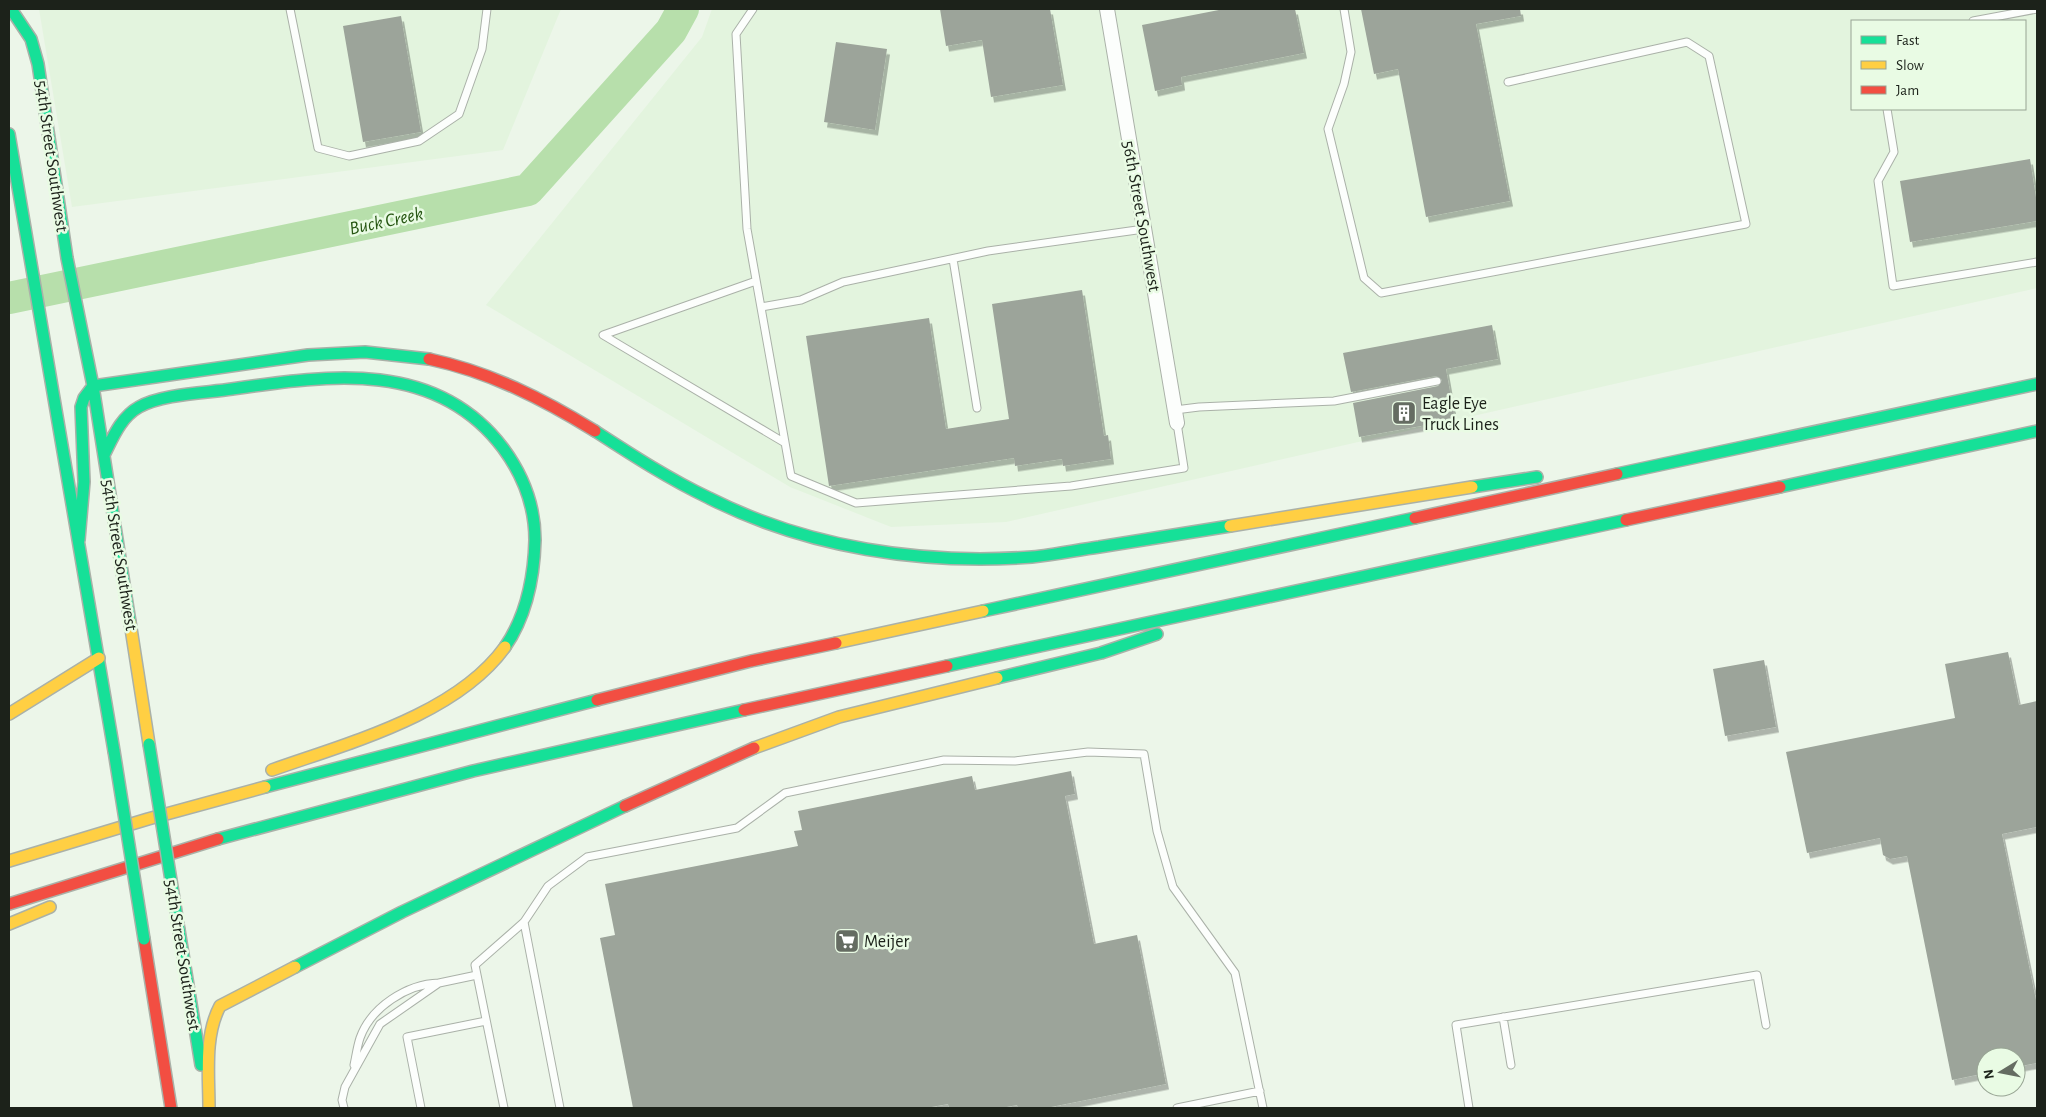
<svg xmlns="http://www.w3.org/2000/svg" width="2046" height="1117" font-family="'Alegreya Sans',sans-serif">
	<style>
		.built { fill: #e3f4de; fill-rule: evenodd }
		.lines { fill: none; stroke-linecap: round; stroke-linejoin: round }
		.river { stroke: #b7dfab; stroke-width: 32 }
		.building { fill: #9ca49a; filter: url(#shadow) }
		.lane-casing { stroke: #aab1a8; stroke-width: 9 }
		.street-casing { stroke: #aab1a8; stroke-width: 16 }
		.fast-casing { stroke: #aab1a8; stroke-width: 14 }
		.slow-casing { stroke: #aab1a8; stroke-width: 14 }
		.jam-casing { stroke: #aab1a8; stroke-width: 14 }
		.lane { stroke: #fcfefc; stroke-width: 7 }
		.street { stroke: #fcfefc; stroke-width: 14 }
		.fast { stroke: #16e098; stroke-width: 11 }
		.slow { stroke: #ffcf43; stroke-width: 11 }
		.jam { stroke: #f24e42; stroke-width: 11 }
		.fast-bridge-casing { stroke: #aab1a8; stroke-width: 14; stroke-linecap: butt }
		.fast-bridge { stroke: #16e098; stroke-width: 11 }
		.labels { text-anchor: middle; stroke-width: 5; stroke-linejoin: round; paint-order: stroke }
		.street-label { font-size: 18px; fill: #1c221a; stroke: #e9fbe4 }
		.poi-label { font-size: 18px; fill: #1c221a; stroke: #e9fbe4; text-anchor: start }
		.water-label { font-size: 19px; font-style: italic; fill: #265612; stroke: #e9fbe4 }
	</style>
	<defs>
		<filter id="shadow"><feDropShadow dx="3" dy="5.5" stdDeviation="0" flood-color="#0004"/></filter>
	</defs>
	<rect width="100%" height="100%" fill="#ecf6e9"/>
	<path class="built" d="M39 9H561L503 150 72 207Z
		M712 9H2037V288L1006 522 891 527 790 487 486 305 702 37ZM1852 21H2025V109H1852Z"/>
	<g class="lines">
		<path class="river" d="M9 298 528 190 671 31 683 9"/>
	</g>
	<path class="building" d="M940 9H1050L1063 85 991 97 982 40 946 46Z
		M1224 9H1295L1304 53 1181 77 1182 85 1155 91 1142 25Z
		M1361 9H1520L1521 16 1476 24 1510 201 1426 217 1398 69 1374 74Z
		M401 16 421 132 363 142 343 26Z
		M836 42 887 49 875 130 824 122Z
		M2030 159 2037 204V221L1910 242 1900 181Z
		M1082 290 1104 436 1108 435 1111 459 1063 466 1062 459 1015 466 1014 458 829 486 806 336 929 318 946 429 1009 419 992 304Z
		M1492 325 1498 359 1446 369 1455 420 1359 437 1353 403 1438 386 1442 380 1436 376 1351 392 1343 353Z
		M2008 652 2019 705 2037 701V827L2002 834 2037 1005V1063L2016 1067V1057H1986V1073L1952 1080 1907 856 1890 859 1883 855 1880 838 1807 853 1786 752 1955 718 1945 664Z
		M1764 660 1776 727 1725 736 1713 669Z
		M1071 771 1075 794 1065 796 1094 944 1137 935 1166 1084 1046 1108H1018L1017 1105 1001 1108H949L948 1104 926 1108H633L600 938 615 935 605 884 798 846 794 831 802 830 798 811 972 776 975 790Z"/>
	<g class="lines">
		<defs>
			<path id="lane" d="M290 9 318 148 349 156 419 141 459 114 482 49 487 9
				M753 9 736 34 747 229 791 476 856 503 1071 486 1184 468 1177 423
				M1344 9 1351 52 1344 84 1328 129 1364 278 1381 293 1746 224 1709 56 1687 42 1508 82
				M1973 21 2037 9
				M1887 109 1894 152 1878 181 1893 286 2037 262
				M953 259 977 408
				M756 281 603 335 785 443
				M761 307 801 300 843 282 988 251 1144 229
				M1175 410 1199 407 1334 401 1437 381
				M524 922 560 1108
				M1503 1017 1511 1065
				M354 1065C356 1056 357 1047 360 1038 371 1007 407 984 439 983
				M344 1108 342 1100 345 1087 380 1024 439 983 477 975
				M421 1108 407 1037 486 1021
				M504 1108 475 965 524 922 548 886 587 857 737 828 785 793 944 760 1015 761 1088 752 1144 754 1157 831 1173 887 1235 973 1263 1108
				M1177 1108 1260 1091
				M1469 1108 1456 1025 1757 975 1766 1025"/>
			<path id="street" d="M1107 9 1177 423"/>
			<path id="fast" d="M11 9 31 39 38 64 67 258 93 386 130 622
				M9 134 114 751
				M595 431C632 455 669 479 709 498 808 548 922 565 1032 557 1054 555 1077 550 1099 547 1143 540 1186 533 1230 526
				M104 455C113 437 121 417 139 407 162 394 205 393 232 389 329 375 436 359 503 448 523 475 535 506 535 540 534 578 527 615 505 647
				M1617 474 2037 384
				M1472 487 1537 477
				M1780 487 2037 431
				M79 540 84 482 81 407 84 398 93 386 308 355 365 352 429 359
				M983 611 1415 518
				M947 666 1626 520
				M997 678 1101 653 1157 634
				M265 787 597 700
				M218 839 473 771 744 710
				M179 930 201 1065
				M295 967 402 912 625 806"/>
			<path id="slow" d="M1230 526 1472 487
				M130 622 149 744
				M836 643 983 611
				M9 714 99 658
				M754 748 839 717 997 678
				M272 770C348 743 456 715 505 647
				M9 861 148 819 265 787
				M9 924 50 907
				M209 1108C209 1075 204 1036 220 1006L295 967"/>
			<path id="jam" d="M429 359C490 372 543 399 595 431
				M1415 518 1617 474
				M1626 520 1780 487
				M597 700 751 661 836 643
				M744 710 947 666
				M625 806 754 748
				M9 904 218 839
				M144 939 171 1108"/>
		</defs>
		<use href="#lane" class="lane-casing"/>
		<use href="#street" class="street-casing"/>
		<use href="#fast" class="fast-casing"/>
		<use href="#slow" class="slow-casing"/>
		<use href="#jam" class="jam-casing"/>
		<use href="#lane" class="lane"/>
		<use href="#street" class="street"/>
		<use href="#fast" class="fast"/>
		<use href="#slow" class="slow"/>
		<use href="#jam" class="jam"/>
		<defs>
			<path id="fast-bridge" d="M149 744 179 930
				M114 751 144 939"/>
		</defs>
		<use href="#fast-bridge" class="fast-bridge-casing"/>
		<use href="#fast-bridge" class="fast-bridge"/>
	</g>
	<defs>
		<symbol id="building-square" viewBox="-11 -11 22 22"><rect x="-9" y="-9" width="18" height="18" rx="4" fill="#656c62" stroke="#e9fbe4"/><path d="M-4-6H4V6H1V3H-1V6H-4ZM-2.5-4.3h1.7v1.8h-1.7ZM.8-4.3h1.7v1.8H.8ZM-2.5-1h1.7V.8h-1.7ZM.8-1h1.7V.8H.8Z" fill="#fff"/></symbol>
		<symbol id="supermarket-square" viewBox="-11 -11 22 22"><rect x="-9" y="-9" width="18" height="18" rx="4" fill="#656c62" stroke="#e9fbe4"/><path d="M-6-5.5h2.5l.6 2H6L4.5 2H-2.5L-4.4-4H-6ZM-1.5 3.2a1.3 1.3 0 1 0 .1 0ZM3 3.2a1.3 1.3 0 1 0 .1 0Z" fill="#fff"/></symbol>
	</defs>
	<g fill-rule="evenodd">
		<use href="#building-square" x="1390" y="399" width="28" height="28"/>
		<use href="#supermarket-square" x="833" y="927" width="28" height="28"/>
	</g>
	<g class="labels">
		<g class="street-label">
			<text transform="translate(52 156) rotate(82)" y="6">54th Street Southwest</text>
			<text transform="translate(1142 216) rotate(80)" y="6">56th Street Southwest</text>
			<text transform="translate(120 555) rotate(81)" y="6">54th Street Southwest</text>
			<text transform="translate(183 955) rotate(81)" y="6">54th Street Southwest</text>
		</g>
		<g class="poi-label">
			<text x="1422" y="409">Eagle Eye<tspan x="1422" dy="21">Truck Lines</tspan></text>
			<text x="864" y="947">Meijer</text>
		</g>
		<g class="water-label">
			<text transform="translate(386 220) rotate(-12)" y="7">Buck Creek</text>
		</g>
	</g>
	<rect width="2046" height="1117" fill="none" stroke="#1c221a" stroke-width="20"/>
	<rect x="1851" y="20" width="175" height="90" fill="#e9fbe4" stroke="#97a493"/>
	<rect x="1861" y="36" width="25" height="8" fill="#16e098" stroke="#97a493"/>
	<text x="1896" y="45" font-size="15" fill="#1c221a">Fast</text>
	<rect x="1861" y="61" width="25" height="8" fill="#ffcf43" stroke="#97a493"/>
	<text x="1896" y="70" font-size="15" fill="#1c221a">Slow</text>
	<rect x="1861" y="86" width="25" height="8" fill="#f24e42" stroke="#97a493"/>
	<text x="1896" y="95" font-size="15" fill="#1c221a">Jam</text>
	<g transform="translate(2001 1072) rotate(260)"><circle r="24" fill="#e9fbe4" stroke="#97a493"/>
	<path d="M0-4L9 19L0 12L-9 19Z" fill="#656c62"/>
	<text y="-8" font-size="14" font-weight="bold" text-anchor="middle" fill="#1c221a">N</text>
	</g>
</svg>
